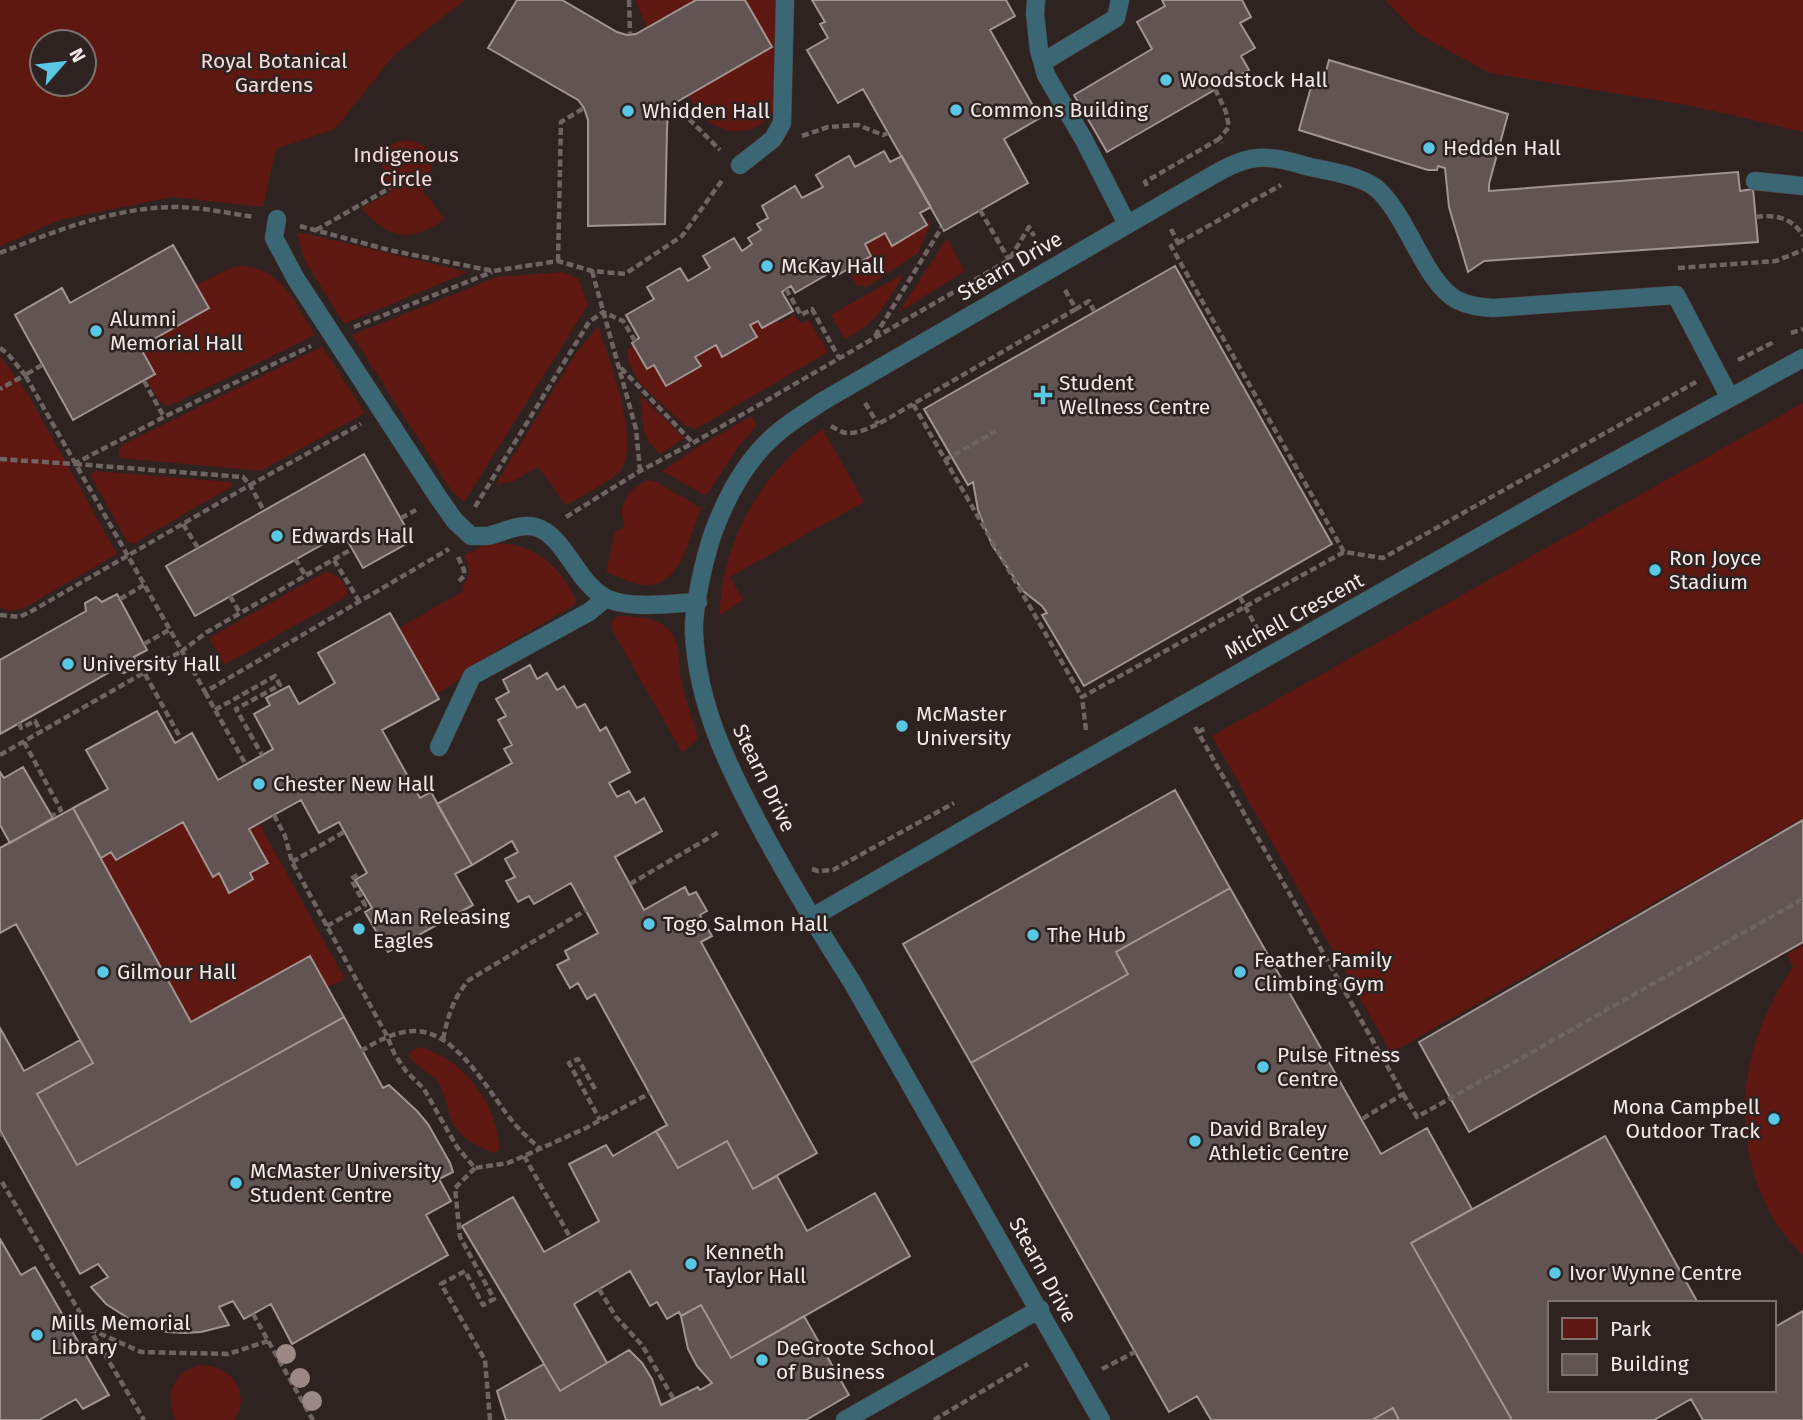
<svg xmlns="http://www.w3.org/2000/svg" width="1803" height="1420" font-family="'Fira Sans',sans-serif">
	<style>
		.green { fill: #5e1711; fill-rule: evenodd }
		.building { fill: #625452; stroke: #a29491; stroke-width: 2 }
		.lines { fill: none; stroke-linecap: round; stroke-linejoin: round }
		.service-casing { stroke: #493f3d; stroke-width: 19 }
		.path { stroke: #6e6462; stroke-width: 4.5; stroke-dasharray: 7 3.5; stroke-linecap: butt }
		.service { stroke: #3a6773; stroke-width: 18 }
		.tree { fill: #9c8986 }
		.poi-dot { fill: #59c8e4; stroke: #2e2321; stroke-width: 2.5 }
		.labels { text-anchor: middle; stroke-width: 5; stroke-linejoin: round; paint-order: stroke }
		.park-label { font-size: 21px; fill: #f6dcd8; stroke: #2e2321 }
		.poi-label { font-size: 21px; fill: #f2eae9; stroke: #2e2321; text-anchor: start }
		.street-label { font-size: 21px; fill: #f2eae9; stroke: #2e2321 }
	</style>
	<rect width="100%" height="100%" fill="#2e2321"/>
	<path class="green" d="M0 0H465L394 55 335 129 276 149 263 207 172 197 60 220 0 246ZM42 42H84V84H42Z
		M635 0H695L647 27Z
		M745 0H779C779 23 778 47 777 70 777 80 779 92 777 102 772 126 742 137 721 128 704 121 694 111 689 94Z
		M1385 0H1803V132L1692 106 1490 73 1418 34Z
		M406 140C439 144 435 168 423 191L445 219C410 243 391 241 361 208L391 192C381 169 372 146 406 140Z
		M928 221 930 225 918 253 865 288 862 284 857 286 848 270 871 256 865 244 885 233 892 245 927 225 925 222Z
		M297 233H303L468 272 344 324 304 259Z
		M947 238 965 271 899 312Z
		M241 266C282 267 295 304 315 335L175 403 166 406 158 400 146 379 155 374 140 347 208 309 196 285 228 269Z
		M563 272 579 279 588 305 464 502 453 493 352 335 497 277Z
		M901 275 903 276C885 305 876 324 845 339L831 315Z
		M794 315 801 324 809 320 828 352 696 429 685 426 640 383 629 364 627 350 633 345 654 365 666 385 700 366 695 357 716 345 722 356 756 337 750 325 758 321 763 328 777 320 779 323Z
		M598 326C608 355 644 450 618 473 603 486 583 495 566 505L538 467 512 482 496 484 576 353Z
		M322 346 365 413 261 471 119 458V450L122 445Z
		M0 356 28 394 117 554 24 608 9 611 0 608Z
		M640 395 684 438 660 454C639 436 644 421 640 395Z
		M1803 403V818L1391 1053 1212 736Z
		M752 416 757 425 738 447 706 496 662 471 699 446Z
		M823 429 864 502 730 577 743 600 720 615C720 543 764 468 823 429Z
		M94 471 231 482 234 485 133 544 127 541 90 475Z
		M649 480 657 482 701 508C689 537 681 594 637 584 627 581 616 576 606 573L615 531 623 528C625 520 621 517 622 510 624 495 636 485 649 480Z
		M496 543C534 544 561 566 576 601L574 605 481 660 450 686 436 694 399 628 465 590 462 585C473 575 469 567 464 555L485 545Z
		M325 572C338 574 344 581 348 593L344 598 224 665 209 638Z
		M619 616C639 616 668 618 676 642 680 654 679 668 681 680 685 700 693 719 698 739L682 752 613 632 611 625 614 618Z
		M183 822 213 876 219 873 230 892 252 879 250 873 249 829 259 823 345 979 327 987 191 1022 101 858 111 852 117 860Z
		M1803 945V1256C1792 1243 1778 1229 1771 1214 1727 1131 1741 1042 1793 967L1787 954Z
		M421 1047C464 1060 499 1105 499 1150L494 1153C475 1145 456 1137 450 1115 447 1105 445 1094 439 1084 431 1071 415 1068 408 1054L413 1050Z
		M199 1365C230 1365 252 1391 235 1420H176L174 1417C165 1392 174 1373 199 1365Z"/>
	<path class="building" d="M517 0H562L617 32 627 35 636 34 696 0H745L772 47 675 103 668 114 667 129 665 224 588 226V120L584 108 578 100 488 48Z
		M812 0H1006L1015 16 990 30 1040 118 1004 139 1028 183 944 231 863 89 838 103 807 50 828 38 820 24 825 22Z
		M1162 0H1242L1251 17 1240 23 1255 48 1241 56 1249 70 1107 152 1074 95 1152 49 1137 22 1165 6Z
		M1329 60 1508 114 1489 184V191L1738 172 1740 191 1753 189 1758 242 1484 261 1468 272 1449 207 1445 168 1438 166 1437 170H1428L1299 130 1313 80 1323 83Z
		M884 151 890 162 902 156 931 207 920 213 927 225 892 246 885 233 865 244 871 256 836 276 829 264 822 268 826 275 795 293 791 286 786 289 782 292 793 311 762 328 758 321 750 325 757 337 722 357 716 345 695 357 701 366 666 386 654 365 647 369 632 343 639 338 626 315 654 299 647 287 680 268 688 281 710 268 703 256 734 238 742 251 752 244 748 238 761 230 757 224 768 218 762 206 795 186 802 198 823 187 816 175 849 156 855 167Z
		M173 245 209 308 140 347 155 374 73 420 15 315 62 288 70 303Z
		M1175 266 1332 544 1084 686 1042 615 1047 613 1042 606 1023 591 992 545 978 510 973 482 968 485 924 409Z
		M364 454 413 540 363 568 343 533 195 616 166 566Z
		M117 594 147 650 134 657 136 662 135 667 124 673 119 672 117 668 0 734V660L86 611 85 603 96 597 102 602Z
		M390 613 439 699 382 730 420 798 431 792 472 865 455 874 473 905 388 952 365 912 372 908 355 880 367 873 339 822 319 833 301 800 249 829 268 863 250 873 253 879 229 893 219 873 213 877 183 822 116 860 111 852 101 858 73 808 108 789 86 750 157 711 175 743 192 733 218 780 273 749 254 714 270 705 266 698 289 686 299 704 335 683 318 653Z
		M530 665 537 679 547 673 557 690 564 686 577 708 585 704 600 731 606 727 630 772 609 783 617 797 629 791 636 803 644 798 662 831 615 857 644 910 685 887 689 895 696 892 707 911 700 915 712 936 701 942 817 1153 753 1189 727 1141 678 1168 656 1131 667 1125 595 994 587 999 578 983 570 988 557 965 569 959 565 951 598 933 571 883 534 904 529 896 518 902 506 881 515 877 505 859 518 852 512 841 472 865 437 804 512 763 504 749 512 745 498 720 506 716 496 699 509 692 503 680Z
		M23 767 53 818 10 843 0 825V772L4 778Z
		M1175 790 1230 888 1116 952 1128 974 971 1063 903 944Z
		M73 808 191 1022 310 956 344 1017 77 1165 37 1094 93 1063 16 924 0 933V848Z
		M1803 820V942L1469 1132 1419 1042Z
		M1230 888 1381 1154 1427 1128 1472 1209 1411 1243 1512 1420H1399L1393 1408 1372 1420H1211L1197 1396 1169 1412 971 1063 1128 974 1116 952Z
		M344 1017 383 1088 389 1085 417 1111 428 1124 450 1163 453 1172 439 1179 451 1201 426 1215 448 1255 292 1344 271 1304 244 1319 233 1301 219 1307 229 1325 201 1332 185 1333 167 1332 136 1323 106 1304 91 1287 108 1277 98 1264 80 1274 0 1130V1028L24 1071 80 1040 93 1063 37 1094 77 1165Z
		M656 1131 678 1168 727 1141 753 1189 777 1176 807 1231 875 1193 910 1256 731 1358 701 1305 681 1316 679 1312 667 1319 657 1302 650 1306 630 1271 574 1304 607 1363 560 1391 462 1226 513 1197 544 1252 599 1221 569 1164 606 1145 613 1156Z
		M1605 1136 1698 1303H1549V1390H1773V1328L1803 1311V1420H1703L1691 1399 1654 1420H1512L1411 1243Z
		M0 1239 21 1275 35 1267 109 1395 83 1409 76 1399 39 1420H0Z
		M701 1305 731 1358 804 1316 849 1395 806 1420H506L497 1391 544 1364 560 1391 629 1350 642 1363 652 1379 661 1405 698 1387 700 1390 712 1383 697 1366 688 1349 681 1316Z
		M1393 1408 1399 1420H1372Z"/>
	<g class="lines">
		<defs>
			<path id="service" d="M1036 0 1035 14 1039 50 1046 75 1084 140 1127 224
				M1043 62 1116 18 1120 0
				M740 165 773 139 782 123 785 0
				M1755 181 1803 186
				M277 219 274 238 296 279 438 497 455 521 471 536C476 536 482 536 487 536 502 533 519 523 535 527 564 534 577 584 606 598 630 610 672 603 698 602
				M439 747 472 676 589 612 606 598
				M811 918 1024 795 1569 486 1803 358
				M845 1420 1040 1309
				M1101 1420 852 982C823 937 796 892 770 845 734 779 697 709 694 632 693 606 705 557 713 533 726 498 746 460 775 435 789 422 807 412 823 401L1194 186C1214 175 1235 160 1257 158 1274 156 1294 163 1310 167 1329 171 1361 176 1376 188 1407 214 1424 282 1457 300 1469 306 1480 307 1493 308L1676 295 1730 398"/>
		</defs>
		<use href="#service" class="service-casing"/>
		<path class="path" d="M629 0 630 34
			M1215 89 1226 112 1229 127 1219 139
			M671 108 688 118 720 150
			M802 136 828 127 858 125 883 135 888 133
			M1147 186 1145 182 1219 139 1222 143
			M980 210 1009 260
			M1756 217C1775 214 1793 218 1803 236
			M300 226 389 250 493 271 558 261 592 271 625 274 682 236 723 179
			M1171 229 1178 243 1171 246 1344 552
			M316 230 390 188
			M1178 243 1281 185
			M0 253C55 231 113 208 173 207 200 207 228 213 254 217
			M558 261 561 122 584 108
			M1678 268 1776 261 1803 250
			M592 271 636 429 640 471
			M786 289 801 315 812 309 839 358
			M1065 290 1076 309 1089 301 1094 311
			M1076 309 913 404 1082 697
			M354 327 492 272
			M1791 333 1803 329
			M875 336 942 227
			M0 348 8 354 25 375 0 389
			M1738 360 1774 342
			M42 365 25 375 182 651 207 632 352 549
			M621 368 693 443
			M144 381 164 417
			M865 403 878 424
			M831 426C836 429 841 432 846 433 865 435 897 413 913 404
			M0 459 74 464 164 417 311 346
			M945 460 996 431
			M75 464 243 477 250 485 361 424
			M475 507 589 322 603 312 623 321 635 341
			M566 517 640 471 693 443 1009 260 1029 227 1034 236
			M401 518 416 510
			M183 524 198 548
			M458 557 464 570V576L459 581
			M295 559 306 576
			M334 560 359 601
			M230 596 240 613
			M1240 597 1260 634
			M120 599 144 585
			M0 615 19 617 30 612 250 485 264 511
			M144 644 169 630
			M145 674 181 739
			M205 692 246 765
			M215 710 275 676 280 685 236 709 262 755
			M19 723 21 728 35 721 41 732
			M1195 727 1403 1094 1362 1119
			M1086 730 1082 697 1344 552 1383 558 1696 382
			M1198 732 1206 728
			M24 742 61 810 52 816
			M0 755 182 651 205 692 449 549
			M274 815 285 836 292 862 387 1036 395 1055 406 1071 424 1089 457 1147 475 1168 508 1163 524 1156 586 1128 650 1093
			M292 862 344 832
			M812 869 818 871 833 870 954 803
			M630 884 719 832
			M327 926 365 905 351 879 359 874
			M443 1039C448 1016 453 998 469 980L586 910
			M361 1051C381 1039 404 1026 428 1033 463 1043 491 1095 513 1122 521 1132 531 1140 540 1149
			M595 1089 578 1059 569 1063 600 1120
			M1403 1094 1417 1117 1803 899
			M0 1135 2 1134
			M524 1156 570 1237
			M475 1168 455 1188 460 1237 494 1299 483 1305 465 1271 441 1284 485 1360 490 1420
			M2 1182 144 1420
			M599 1289 616 1317 642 1345 673 1398
			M253 1314 313 1420
			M90 1329 141 1352 228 1354 268 1341
			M1102 1369 1135 1352
			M934 1420 1028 1364"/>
		<use href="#service" class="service"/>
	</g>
	<g class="tree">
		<circle cx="286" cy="1354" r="10"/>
		<circle cx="300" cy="1378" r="10"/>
		<circle cx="312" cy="1401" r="10"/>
	</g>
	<g class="poi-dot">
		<circle cx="1166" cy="80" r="7"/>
		<circle cx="956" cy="110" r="7"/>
		<circle cx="628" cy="111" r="7"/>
		<circle cx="1429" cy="148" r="7"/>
		<circle cx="767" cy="266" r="7"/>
		<circle cx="96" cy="331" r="7"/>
		<path d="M1039.5 384.5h7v7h7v7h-7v7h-7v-7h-7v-7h7z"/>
		<circle cx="277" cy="536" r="7"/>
		<circle cx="1655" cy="570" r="7"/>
		<circle cx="68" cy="664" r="7"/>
		<circle cx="902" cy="726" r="7"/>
		<circle cx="259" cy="784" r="7"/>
		<circle cx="649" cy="924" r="7"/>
		<circle cx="359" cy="929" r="7"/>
		<circle cx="1033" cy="935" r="7"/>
		<circle cx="103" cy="972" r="7"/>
		<circle cx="1240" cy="972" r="7"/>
		<circle cx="1263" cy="1067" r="7"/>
		<circle cx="1774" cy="1119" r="7"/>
		<circle cx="1195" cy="1141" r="7"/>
		<circle cx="236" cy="1183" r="7"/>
		<circle cx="691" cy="1264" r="7"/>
		<circle cx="1555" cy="1273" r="7"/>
		<circle cx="37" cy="1335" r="7"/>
		<circle cx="762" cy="1360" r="7"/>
	</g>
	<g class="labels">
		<g class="park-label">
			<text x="274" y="68">Royal Botanical<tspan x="274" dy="24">Gardens</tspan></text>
			<text x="406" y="162">Indigenous<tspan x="406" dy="24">Circle</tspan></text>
		</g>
		<g class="poi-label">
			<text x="1180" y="87">Woodstock Hall</text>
			<text x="970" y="117">Commons Building</text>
			<text x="642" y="118">Whidden Hall</text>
			<text x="1443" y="155">Hedden Hall</text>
			<text x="781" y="273">McKay Hall</text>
			<text x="110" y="326">Alumni<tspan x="110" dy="24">Memorial Hall</tspan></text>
			<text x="1059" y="390">Student<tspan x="1059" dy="24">Wellness Centre</tspan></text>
			<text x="291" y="543">Edwards Hall</text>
			<text x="1669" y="565">Ron Joyce<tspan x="1669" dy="24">Stadium</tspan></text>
			<text x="82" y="671">University Hall</text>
			<text x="916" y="721">McMaster<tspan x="916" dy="24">University</tspan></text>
			<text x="273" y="791">Chester New Hall</text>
			<text x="373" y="924">Man Releasing<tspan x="373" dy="24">Eagles</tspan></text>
			<text x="663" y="931">Togo Salmon Hall</text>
			<text x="1047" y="942">The Hub</text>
			<text x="1254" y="967">Feather Family<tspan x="1254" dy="24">Climbing Gym</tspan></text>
			<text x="117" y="979">Gilmour Hall</text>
			<text x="1277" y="1062">Pulse Fitness<tspan x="1277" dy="24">Centre</tspan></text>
			<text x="1760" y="1114" text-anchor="end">Mona Campbell<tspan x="1760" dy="24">Outdoor Track</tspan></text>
			<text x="1209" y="1136">David Braley<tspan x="1209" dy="24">Athletic Centre</tspan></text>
			<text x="250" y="1178">McMaster University<tspan x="250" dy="24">Student Centre</tspan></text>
			<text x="705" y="1259">Kenneth<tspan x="705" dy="24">Taylor Hall</tspan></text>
			<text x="1569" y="1280">Ivor Wynne Centre</text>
			<text x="51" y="1330">Mills Memorial<tspan x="51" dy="24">Library</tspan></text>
			<text x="776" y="1355">DeGroote School<tspan x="776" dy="24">of Business</tspan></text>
		</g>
		<g class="street-label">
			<text transform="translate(1010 266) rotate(-30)" y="7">Stearn Drive</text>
			<text transform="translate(1294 616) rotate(-29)" y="7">Michell Crescent</text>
			<text transform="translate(764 778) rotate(64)" y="7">Stearn Drive</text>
			<text transform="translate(1043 1270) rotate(61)" y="7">Stearn Drive</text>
		</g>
	</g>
	<rect x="1548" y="1301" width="228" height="91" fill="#2e2321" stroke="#7c7371" stroke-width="2"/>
	<rect x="1562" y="1318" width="35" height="21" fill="#5e1711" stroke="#7c7371" stroke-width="2"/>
	<text x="1610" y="1336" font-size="21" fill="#f2eae9">Park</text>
	<rect x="1562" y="1354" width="35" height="21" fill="#625452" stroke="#7c7371" stroke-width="2"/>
	<text x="1610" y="1371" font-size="21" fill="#f2eae9">Building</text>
	<g transform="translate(63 63) rotate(62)"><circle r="33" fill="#2e2321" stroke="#7c7371" stroke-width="2"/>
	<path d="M0-5L12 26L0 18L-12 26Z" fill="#59c8e4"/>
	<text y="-10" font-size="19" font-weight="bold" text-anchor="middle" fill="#f2eae9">N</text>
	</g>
</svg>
